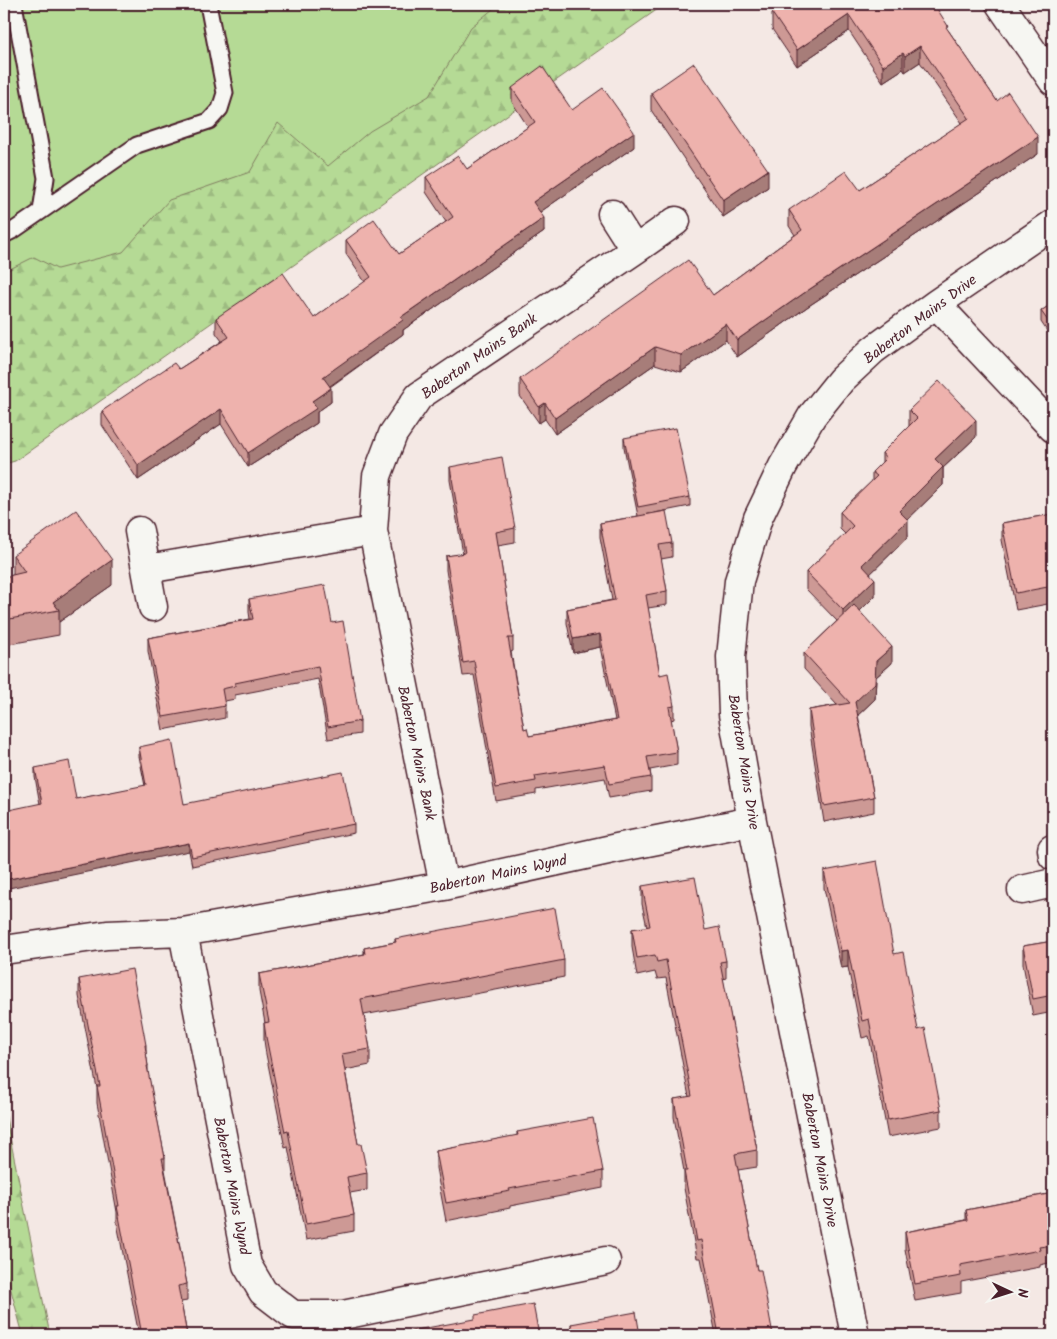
<svg xmlns="http://www.w3.org/2000/svg" width="1057" height="1339" font-family="Kalam,sans-serif">
	<style>
		.green { fill: #b5da95; stroke: #807c60 }
		.forest { fill: url(#forest-firs); stroke: #807c60 }
		.lines { fill: none; stroke-linecap: round; stroke-linejoin: round }
		.service-casing { stroke: #4a1f2b; stroke-width: 19 }
		.minor-casing { stroke: #4a1f2b; stroke-width: 31 }
		.service { stroke: #f6f6f2; stroke-width: 15 }
		.minor { stroke: #f6f6f2; stroke-width: 28 }
		.wall { fill: #cd9995; stroke: #4a1f2b }
		.shaded-wall { fill: #a77d79; stroke: #4a1f2b }
		.building { fill: #eeb2ad; stroke: #4a1f2b }
		.labels { text-anchor: middle; stroke-width: 5; stroke-linejoin: round; paint-order: stroke }
		.street-label { font-size: 15px; fill: #4a1f2b; stroke: #f6f6f2 }
	</style>
	<defs>
		<pattern id="forest-firs" width="22" height="20" patternUnits="userSpaceOnUse" patternTransform="scale(1.25)"><rect width="22" height="20" fill="#b5da95"/><path d="M5 1l3.5 6h-7zM16 11l3.5 6h-7z" fill="#9dbb81"/></pattern>
	</defs>
	<rect width="100%" height="100%" fill="#f4e8e4"/>
	<filter id="ink" filterUnits="userSpaceOnUse"><feTurbulence type="fractalNoise" baseFrequency=".02" numOctaves="2"/><feDisplacementMap in="SourceGraphic" scale="10" xChannelSelector="R" yChannelSelector="G"/><feConvolveMatrix kernelMatrix="1 2 1 2 8 2 1 2 1" color-interpolation-filters="sRGB"/></filter>
	<g filter="url(#ink)">
		<path class="green" d="M4 4H623L4 445Z"/>
		<path class="forest" d="M499 4H665L15 461 4 464V272L34 257 57 269 123 252 169 200 250 172 278 123 328 166 370 131 429 96 471 27Z
			M4 1108 50 1335H23L4 1264Z"/>
		<g class="lines">
			<defs>
				<path id="service" d="M14 4 46 178 41 211
					M4 235 14 230 137 145 209 121 220 109 225 93 208 4"/>
				<path id="minor" d="M1000 4 1053 81
					M612 214 635 250
					M936 304 1053 428
					M139 531 153 607
					M147 569 373 531
					M1052 849 1053 856
					M444 886 373 531 377 476 393 434 419 396 635 250 676 221
					M1022 890 1053 883
					M183 932 247 1265 263 1292 293 1315H343L606 1261
					M4 950 107 935 183 932 444 886 617 848 752 821
					M855 1335 752 821 733 714 731 657 739 581 758 518 783 466 812 416 841 380 873 350 936 304 1053 224"/>
			</defs>
			<use href="#service" class="service-casing"/>
			<use href="#minor" class="minor-casing"/>
			<use href="#service" class="service"/>
			<use href="#minor" class="minor"/>
		</g>
		<path class="wall" d="M786 4 948 30 997 101 1038 154 807 307 737 357 726 340 681 372 655 364 555 434 545 419 539 423 520 396V379L713 295 795 235 789 226V210L860 190 962 123 920 62 905 72 903 69 883 82 849 31 797 66 772 29V13Z
			M512 88 572 110 634 147 540 212 544 232 403 330V334L330 387 331 402 317 412V423L248 467 221 424 138 480 102 425V411L179 369 222 341 216 333V318H314L365 282 346 254V240L399 254 446 222 426 192V177L467 169 528 127 512 102Z
			M651 93 768 187 723 217 651 110Z
			M1053 303V340L1041 322V311Z
			M909 410 976 437 943 468V485L907 520 908 537 870 574 875 596 860 611 892 663 876 677 875 699 858 715 874 797V812L824 822 809 726V710L837 705 804 669V653L837 621 806 589V572L845 534 840 529V512L872 481V472L882 463V453L909 426Z
			M624 438 690 497V506L644 515 672 543V557L661 559 667 591V605L648 608 660 675 674 706V719L671 720 677 752V765L650 770 651 777V791L609 798 605 778 536 790V794L496 801 474 675 463 676 446 570V556L463 554 450 480V467L515 528V542L498 545 513 638V651L511 652 524 729 529 736 615 720 600 647 573 653 567 623V609L612 600 600 537V523L638 516 624 447Z
			M1053 514V603L1016 610 1002 540V523Z
			M13 555 112 585 59 622V635L4 645V577L13 575Z
			M249 599 332 623 360 721V734L328 739 318 679 235 695V699L225 701V718L163 730 148 651V638L250 619 249 612Z
			M139 747 184 804 354 824V833L192 866 189 851 40 804 35 777V768L76 799 145 786 139 756Z
			M824 871 894 954 918 1030 941 1110V1127L888 1137 869 1036 862 1038 848 967 841 968 824 888Z
			M642 886 705 930 726 961V978L723 979 757 1150V1167L738 1170 757 1270 773 1335H716L701 1258H697L684 1188V1171L674 1117V1099L689 1097 666 978 657 979 655 972 637 976 632 947V929L647 927 642 904Z
			M395 939 564 960V977L364 1015 370 1049V1065L345 1070 358 1144 367 1173V1190L350 1193 354 1215V1231L306 1240 288 1147 285 1148 266 1054 264 1040V1023H265L259 991V974L364 954V948L395 942Z
			M1053 941V1012L1033 1016 1023 964V946Z
			M79 979 146 1045V1053L148 1066V1073L165 1158V1170L187 1284V1301L181 1302 187 1335H139L117 1223V1212L97 1103V1088L79 996Z
			M517 1132 603 1171V1188L510 1206V1208L446 1221 436 1168V1151L517 1136Z
			M1053 1193V1262L1040 1265V1267L961 1282V1293L915 1301 905 1249V1232L966 1220V1210Z
			M571 1324 640 1335H571Z"/>
		<path class="shaded-wall" d="M849 15V31L797 66V50Z
			M920 46V62L905 72V56Z
			M903 53V69L883 82V66Z
			M634 132V147L533 217V202Z
			M1038 137V154L807 307 737 357V340L807 291Z
			M768 170V187L723 217V200Z
			M544 218V232L403 330V334L323 391V377L401 317Z
			M726 324V340L681 372V355Z
			M655 347V364L555 434V418Z
			M331 388V402L317 412V423L248 467V453L312 401Z
			M545 403V419L539 423V407Z
			M221 409V424L138 480V465Z
			M976 420V437L943 468V485L899 528V511L935 459Z
			M908 520V537L862 582V565Z
			M112 560V585L59 622V610L53 602Z
			M875 579V596L843 628V610Z
			M600 634V647L573 653V639Z
			M892 647V663L876 677 875 699 855 718V702L876 661Z
			M189 843V851L4 889V880Z
			M848 950V967L841 968V951Z"/>
		<path class="building" d="M786 4H934L948 26 946 27 997 101 1008 92 1038 137 807 291 737 340 726 324 681 355 655 347 555 418 545 403 539 407 520 379 688 260 713 295 802 230 789 210 846 171 860 190 969 118 920 46 905 56 903 53 883 66 849 15 797 50 772 13Z
			M694 63 768 170 723 200 651 93Z
			M542 66 572 110 603 88 634 132 533 202 544 218 401 317 403 320 323 377 331 388 312 401 317 408 248 453 221 409 138 465 102 411 174 363 179 369 229 337 216 318 283 273 314 318 371 277 346 240 374 219 399 254 453 217 426 177 458 156 467 169 535 122 512 88Z
			M1053 303V328L1041 311Z
			M939 381 976 420 935 459 943 467 899 511 908 520 862 565 875 579 843 610 806 572 853 526 840 512 877 476 872 472 886 458 882 453 917 418 909 410Z
			M676 428 690 497 638 507 624 438Z
			M502 457 515 528 496 532 513 638H508L524 729 527 728 529 736 617 720 600 634 573 639 567 609 615 600 600 523 666 511 672 543 659 545 667 591 646 595 660 675 668 673 674 706 669 707 677 752 647 757 651 777 609 784 605 765 535 776 536 781 496 788 474 661 463 663 446 556 465 553 450 467Z
			M76 510 112 560 53 602 59 610 4 620V577L25 572 13 555Z
			M1053 514V586L1016 593 1002 523Z
			M325 585 332 623 343 621 360 721 328 727 318 666 235 683V686L222 689 225 706 163 717 148 638 253 619 249 599Z
			M854 605 892 647 876 661 875 683 855 702 874 797 824 806 809 710 850 703 804 653Z
			M172 740 184 804 343 772 354 824 192 857 189 843 4 880V811L42 803 35 768 69 761 76 799 146 785 139 747Z
			M877 861 894 954 903 952 918 1030 925 1028 941 1110 888 1120 869 1019 862 1021 848 950 841 951 824 871Z
			M695 877 705 930 719 927 726 961 720 962 757 1150 735 1154 757 1270H761L773 1335H719L701 1240 697 1241 684 1171H687L674 1099 692 1096 666 960 657 962 655 955 637 958 632 929 650 926 642 886Z
			M555 908 564 960 361 999 370 1049 342 1054 358 1144H361L367 1173 347 1177 354 1215 306 1224 288 1131 285 1132 266 1037 264 1023 269 1022 259 974 365 954 364 948 396 942 395 939Z
			M1053 941V995L1033 999 1023 946Z
			M132 969 146 1045H145L148 1066H147L165 1158H162L187 1284 178 1286 187 1335H142L117 1206H119L97 1086H100L79 979Z
			M593 1118 603 1171 509 1189 510 1191 446 1203 436 1151 518 1135 517 1132Z
			M1053 1193V1245L1039 1247 1040 1250 960 1265 961 1276 915 1284 905 1232 968 1220 966 1210Z
			M533 1304 539 1335H389L475 1319V1315Z
			M636 1312 640 1335H574L571 1324Z"/>
	</g>
	<g class="labels">
		<g class="street-label">
			<text transform="translate(920 319) rotate(-37)" y="5">Baberton Mains Drive</text>
			<text transform="translate(479 356) rotate(-35)" y="5">Baberton Mains Bank</text>
			<text transform="translate(417 753) rotate(78)" y="5">Baberton Mains Bank</text>
			<text transform="translate(744 762) rotate(81)" y="5">Baberton Mains Drive</text>
			<text transform="translate(498 874) rotate(-12)" y="5">Baberton Mains Wynd</text>
			<text transform="translate(820 1160) rotate(79)" y="5">Baberton Mains Drive</text>
			<text transform="translate(232 1186) rotate(79)" y="5">Baberton Mains Wynd</text>
		</g>
	</g>
	<rect width="1057" height="1339" fill="none" stroke="#f6f6f2" stroke-width="20"/>
	<rect x="10" y="10" width="1037" height="1319" fill="none" stroke="#4a1f2b" stroke-width="2" filter="url(#ink)"/>
	<g transform="translate(1010 1292) rotate(94)" stroke="#f6f6f2" stroke-width="4" paint-order="stroke">
	<path d="M0-4L9 19L0 12L-9 19Z" fill="#4a1f2b"/>
	<text y="-8" font-size="14" font-weight="bold" text-anchor="middle" fill="#4a1f2b">N</text>
	</g>
</svg>
